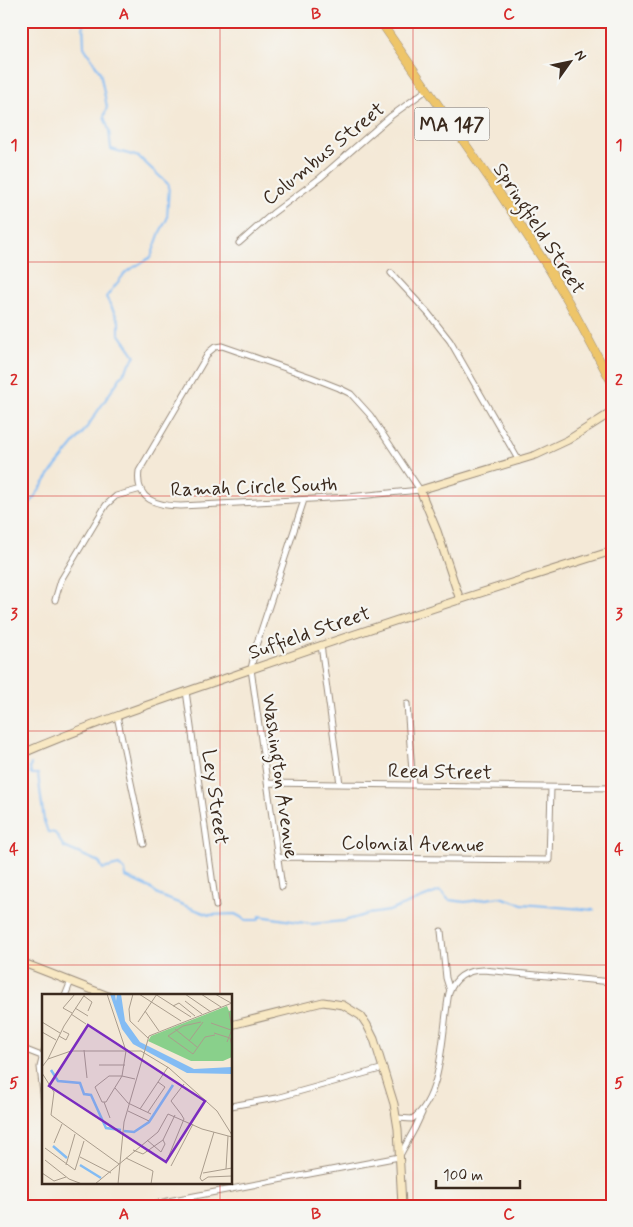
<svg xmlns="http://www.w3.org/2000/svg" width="633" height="1227" font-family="Mynerve,sans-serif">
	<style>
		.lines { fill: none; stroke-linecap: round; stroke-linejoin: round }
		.stream { stroke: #83bcf4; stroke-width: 2 }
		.street-casing { stroke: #988a7a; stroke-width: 7 }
		.secondary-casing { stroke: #988a7a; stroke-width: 9 }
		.primary-casing { stroke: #988a7a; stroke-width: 9 }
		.street { stroke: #fff; stroke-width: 5 }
		.secondary { stroke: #f8e8c3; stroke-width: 7 }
		.primary { stroke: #eec569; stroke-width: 8 }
		.grid { fill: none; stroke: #d62828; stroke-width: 1; stroke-opacity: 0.55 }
		.labels { text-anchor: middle; stroke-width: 4.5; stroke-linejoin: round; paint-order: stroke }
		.shield { fill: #f6f6f2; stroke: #73675e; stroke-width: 1 }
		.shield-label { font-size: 19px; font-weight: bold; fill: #3b2a1e }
		.street-label { font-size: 20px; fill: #3b2a1e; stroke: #f6f6f2 }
		.inset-river { fill: none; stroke: #83bcf4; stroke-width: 2.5 }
		.inset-road { fill: none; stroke: #aa9d8d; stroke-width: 1 }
		.view { fill: #7b2cbf; fill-opacity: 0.15; stroke: #7b2cbf; stroke-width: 2.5 }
		.inset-edge { fill: none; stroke: #3b2a1e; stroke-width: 2.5 }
		.neatline { fill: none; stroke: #d62828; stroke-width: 2 }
		.grid-label { font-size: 16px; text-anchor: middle; font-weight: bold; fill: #d62828 }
	</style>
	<rect width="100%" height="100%" fill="#f6f6f2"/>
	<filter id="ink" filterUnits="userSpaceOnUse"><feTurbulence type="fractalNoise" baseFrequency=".02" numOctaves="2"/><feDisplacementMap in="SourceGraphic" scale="10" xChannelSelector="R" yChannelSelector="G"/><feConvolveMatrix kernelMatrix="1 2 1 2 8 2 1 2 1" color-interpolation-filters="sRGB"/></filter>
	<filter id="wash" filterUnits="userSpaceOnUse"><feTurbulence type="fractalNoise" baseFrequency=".0096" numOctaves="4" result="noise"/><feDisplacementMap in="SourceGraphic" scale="20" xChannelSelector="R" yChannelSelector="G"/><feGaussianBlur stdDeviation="1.12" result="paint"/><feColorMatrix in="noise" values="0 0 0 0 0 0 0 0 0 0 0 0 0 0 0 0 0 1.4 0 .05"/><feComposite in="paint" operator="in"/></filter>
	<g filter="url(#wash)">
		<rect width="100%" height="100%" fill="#f4e9d7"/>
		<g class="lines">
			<path class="stream" d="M21 517 52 471 85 430 135 356 119 333V321L106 297 126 272 151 257 160 232 167 219 169 185 139 157 111 149 109 130 104 117 107 107 100 72 84 47 83 21
				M21 742 24 745
				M31 764 30 768 31 774H38L44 821 48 832 55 833 64 847 99 862 103 869 119 865 125 871 126 877 150 888 158 895 209 915 235 914 246 920H258L260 916 311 924 344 921 368 914 389 911 440 891 449 900 465 902 500 897 522 904 594 910"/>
		</g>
	</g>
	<g filter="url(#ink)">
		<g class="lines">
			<defs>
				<path id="street" d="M239 243 273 213 320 178 391 116 428 89
					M391 273 428 313 450 341 519 461
					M222 346 311 377 339 388 351 394 370 415 420 490 348 497 181 506C157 506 135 500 139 471L209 352 215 347Z
					M55 600 61 580 106 505 116 496 141 489
					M321 645 340 784
					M186 691 216 906
					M407 704 413 785
					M117 716 144 844
					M267 783 612 788
					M278 857 549 860 551 788
					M282 887 251 669 256 646 304 500
					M441 931 446 978 450 991
					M65 996 71 981
					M21 1048 44 1057
					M44 1051 40 1067 44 1103
					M231 1106 276 1098 384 1068
					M397 1118 412 1119C444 1099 442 1026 449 993 455 977 466 970 483 970L612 982
					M142 1206 399 1157 415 1128 422 1113"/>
				<path id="secondary" d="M460 600 437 531 420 490 536 455 568 440 612 412
					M21 754C97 721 174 696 252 669 371 628 491 589 612 551
					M21 962 108 996
					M231 1025 323 1002 343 1005 361 1016 367 1025 374 1039 394 1104 398 1129 402 1206"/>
				<path id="primary" d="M380 21 500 194 549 269 568 301 612 383"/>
			</defs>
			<use href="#street" class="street-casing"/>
			<use href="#secondary" class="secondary-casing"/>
			<use href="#primary" class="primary-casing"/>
			<use href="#street" class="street"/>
			<use href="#secondary" class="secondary"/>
			<use href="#primary" class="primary"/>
		</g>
	</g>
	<path class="grid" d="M220 21V996M413 21V1206M21 262H612M21 496H612M21 731H612M21 965H612M220 1183V1206"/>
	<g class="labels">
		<rect class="shield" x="414.5" y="107.5" width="75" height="33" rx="4"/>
		<g class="shield-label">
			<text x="452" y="131">MA 147</text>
		</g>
		<g class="street-label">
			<text transform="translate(323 153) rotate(-39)" y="7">Columbus Street</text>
			<text transform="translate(540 228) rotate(57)" y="7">Springfield Street</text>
			<text transform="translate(254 486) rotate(-2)" y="7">Ramah Circle South</text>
			<text transform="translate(309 632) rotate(-19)" y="7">Suffield Street</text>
			<text transform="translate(440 771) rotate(1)" y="7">Reed Street</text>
			<text transform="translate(281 776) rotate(82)" y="7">Washington Avenue</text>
			<text transform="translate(216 797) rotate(82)" y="7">Ley Street</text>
			<text transform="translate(413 843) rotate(1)" y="7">Colonial Avenue</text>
		</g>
	</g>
	<g transform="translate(42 994)">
		<rect width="190" height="190" fill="#f4e9d7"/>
		<path d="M185 12 187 17 190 16V63L181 67H149L106 47 109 42Z" fill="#89d08b"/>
		<path d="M68 0H73L74 7 75 0H79L83 27 98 48 152 75 190 73V80L145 79 91 50 80 35Z" fill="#83bcf4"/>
		<path class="inset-river" d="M9 76 16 87 38 89 42 100 49 101 64 134 79 136M82 137 92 138 107 128 131 91M11 152 25 164M38 171 59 184"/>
		<path class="inset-road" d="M65 0 84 57M91 0 87 15 88 27 106 44M97 0 139 27M113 0 149 23M143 0 169 18M159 0 179 13M173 0 189 9M42 2 50 8 46 17M143 7 160 20M131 12 137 9 153 22M33 14 46 22M103 17 117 37M30 19 21 14 33 0M29 20 44 30M0 28 18 39M96 28 115 0M159 28 141 32 126 42 151 60 163 43 173 41M169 29 189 36M133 35 155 53M0 38 14 46M172 39 188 44 190 53M17 42 24 46 27 40 21 37M147 47 161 28M185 48 190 35 187 18M42 56 45 84M84 57 80 82 64 108H60L53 93 67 82H80L93 85M6 65 22 32 43 0M57 71H83M0 73 6 65 29 57H99L127 74 175 117 190 141M0 79 12 98 9 121 77 170M73 94 86 109 109 120M62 108 68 124M98 115 126 73M86 117 107 127M106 118 123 93 116 88M139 120 129 107 142 90M172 138 158 184 160 187 166 183 190 182M105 146 119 158 123 150 121 146M12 149 20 130M3 154 33 176 42 147M91 156 101 160 121 146 133 121M38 163 69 179M84 164 111 177 109 190M126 164 142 125 139 120M3 166 27 185 40 190M24 171 33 140M129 172 151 130M184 175 186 142M0 179 12 187 24 183M161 179 190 174M53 190 116 138 126 120 160 135 190 143M76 190 82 128 107 42 190 9"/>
		<path class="view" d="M46 31 163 107 124 168 7 92Z"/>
		<rect width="190" height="190" class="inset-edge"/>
	</g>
	<rect width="633" height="1227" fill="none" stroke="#f6f6f2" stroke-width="55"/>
	<g transform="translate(570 62) rotate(57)" stroke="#f6f6f2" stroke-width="4" paint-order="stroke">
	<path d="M0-4L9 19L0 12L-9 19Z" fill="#3b2a1e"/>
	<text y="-8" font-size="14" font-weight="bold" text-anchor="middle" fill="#3b2a1e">N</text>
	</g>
	<path d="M436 1180v8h84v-8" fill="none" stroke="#3b2a1e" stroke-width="2.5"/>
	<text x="443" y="1180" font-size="15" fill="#3b2a1e" stroke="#f6f6f2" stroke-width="4" paint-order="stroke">100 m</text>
	<rect x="28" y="28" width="578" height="1172" class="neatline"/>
	<g class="grid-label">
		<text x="124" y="19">A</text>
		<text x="316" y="19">B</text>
		<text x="509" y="19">C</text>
		<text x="14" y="150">1</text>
		<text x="619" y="150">1</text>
		<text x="14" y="385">2</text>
		<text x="619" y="385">2</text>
		<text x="14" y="619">3</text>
		<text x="619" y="619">3</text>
		<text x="14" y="854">4</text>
		<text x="619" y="854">4</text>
		<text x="14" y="1088">5</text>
		<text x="619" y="1088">5</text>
		<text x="124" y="1219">A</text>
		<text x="316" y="1219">B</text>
		<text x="509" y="1219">C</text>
	</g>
</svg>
